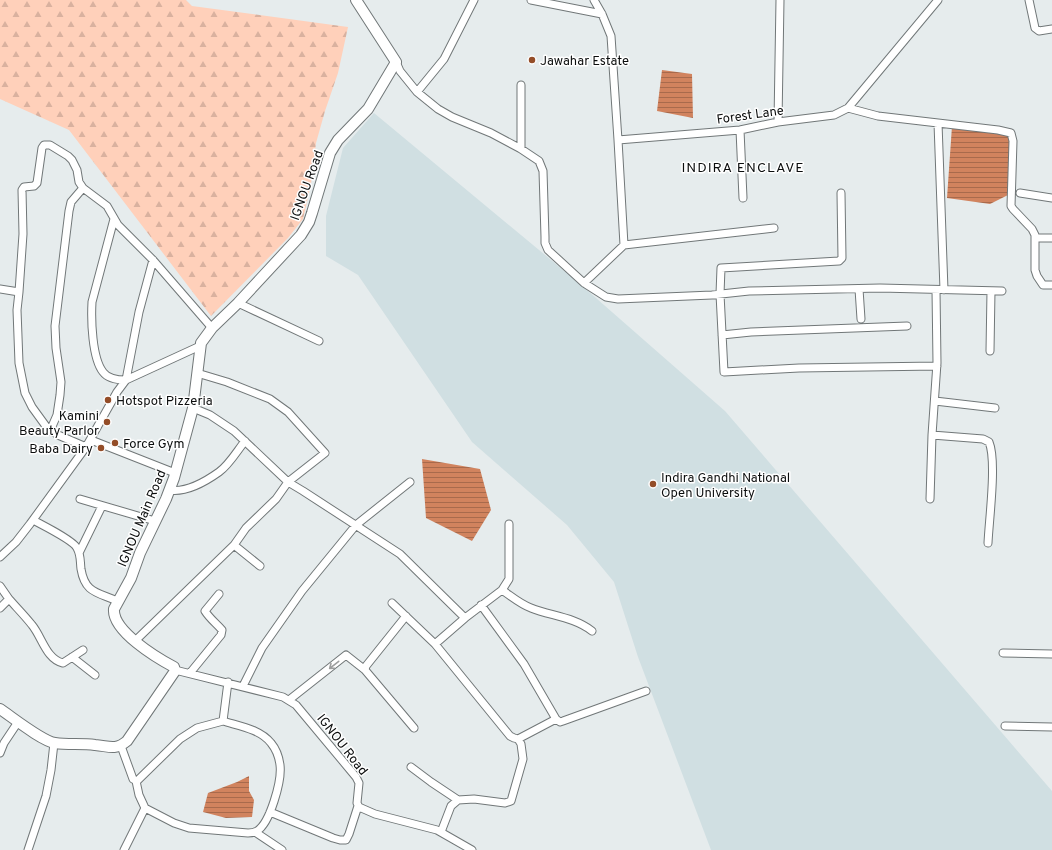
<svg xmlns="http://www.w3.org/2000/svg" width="1052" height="850" font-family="Overpass,sans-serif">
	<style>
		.built { fill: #d0dfe2 }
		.forest { fill: url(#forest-firs) }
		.water { fill: url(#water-rules) }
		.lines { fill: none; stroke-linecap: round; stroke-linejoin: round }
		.street-casing { stroke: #717778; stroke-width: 9 }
		.secondary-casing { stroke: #717778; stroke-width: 12 }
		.street { stroke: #fff; stroke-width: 7 }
		.secondary { stroke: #fff; stroke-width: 10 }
		.oneway { stroke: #9d9e9e }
		.poi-dot { fill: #944d28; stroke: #fff; stroke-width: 1.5 }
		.labels { text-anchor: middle; stroke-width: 3; stroke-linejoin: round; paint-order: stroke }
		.poi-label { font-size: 13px; fill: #0b0d0d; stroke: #fff; text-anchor: start }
		.street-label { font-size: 13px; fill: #0b0d0d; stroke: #fff }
		.neighbourhood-label { font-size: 14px; letter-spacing: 1px; fill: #0b0d0d; stroke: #fff }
	</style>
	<defs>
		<pattern id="forest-firs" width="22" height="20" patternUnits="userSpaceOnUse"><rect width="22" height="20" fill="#ffd0ba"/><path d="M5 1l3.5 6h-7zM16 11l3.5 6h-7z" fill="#d9b19f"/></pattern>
		<pattern id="water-rules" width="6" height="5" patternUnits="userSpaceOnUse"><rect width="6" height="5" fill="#d1835e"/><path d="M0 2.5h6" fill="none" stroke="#a86a4c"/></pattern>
	</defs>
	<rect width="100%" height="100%" fill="#e6eced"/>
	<path class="built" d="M374 113 580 284 725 411 1052 791V850H711L638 657 614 582 567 525 472 442 358 275 326 256V216L343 148Z"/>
	<path class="forest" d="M0 0H186L192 6 348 27 338 73 325 111 316 143 311 184 303 219 288 238 211 316 69 130 0 99Z"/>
	<path class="water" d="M662 70 692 74 693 118 657 111Z
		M952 126 1013 132 1012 193 990 204 947 198Z
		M422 459 480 469 491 510 472 541 426 518Z
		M249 776V791L254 800 252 817 226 818 203 812 208 793 237 782Z"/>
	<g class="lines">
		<defs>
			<path id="street" d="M531 0 602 14
				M594 0 602 14 611 36 618 140
				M1029 0 1035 28 1039 31 1052 29
				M396 62 400 71 417 92 438 109 452 117 491 133 521 149 539 161 543 171 545 237V243L548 250 584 283 606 297 618 299 712 295 749 291 880 288 1002 291
				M521 85V149
				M417 92 444 59 474 0
				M848 108 878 116 998 130 1011 133 1013 141 1011 206 1013 209 1032 229 1035 235V270L1037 276 1043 285H1052
				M778 122 780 0
				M938 123 944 290
				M740 130 743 198
				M841 193 842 258 839 261 721 268 720 294 724 372 799 368 937 366
				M1020 193 1052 198
				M114 219 92 302C91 320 92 358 103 372 108 379 118 380 126 380L139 312 153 260
				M1035 238H1052
				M624 245 618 140 740 130 778 122 834 115 848 108 938 0
				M584 283 624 245 774 228
				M0 289 19 292 17 310 19 363 25 393 32 407 48 429 58 435 86 447
				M859 289 861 319
				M19 292 23 234 22 190 24 187 34 186 37 183 42 148 44 145H50L68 156 72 160 77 170 79 182 83 188 107 206 118 225 153 260 212 328
				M238 303 319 341
				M722 335 751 332 907 326
				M990 351 991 291
				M935 401 995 408
				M193 408 210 415 234 431 288 482 303 491 400 554 465 618
				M50 431 57 415 60 395 61 382 56 348 55 326 69 211 71 202 83 188
				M932 435 983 439 989 442C997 461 989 520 988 543
				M91 440 175 473
				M169 490C186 493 205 482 219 472 229 465 237 451 245 441
				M80 499 155 521
				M930 499 932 435 937 363 936 290
				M33 520C42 525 73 540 77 548 81 555 80 561 81 569 85 593 97 592 117 601
				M234 545 260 566
				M79 553 102 506
				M0 557 16 542 30 524 86 447 117 392 126 380 200 346
				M0 586 9 599 0 608
				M502 590C511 596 520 604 531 608 551 616 574 617 592 631
				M9 599C17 608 25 616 32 625 42 637 46 659 63 663L83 650
				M392 603 435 644 510 736 514 738 518 739 556 719 560 722 563 721 646 691
				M481 605 524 664 556 719
				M406 616 366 666 365 670 414 728
				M135 641 234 545 246 528 276 499 288 482 325 453 288 412 270 399 227 382 197 373
				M435 644 465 618 502 590 509 579V524
				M1003 653 1052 654
				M72 657 95 675
				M175 670 283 697 296 705 356 777 359 783 357 803 359 807 375 814 437 830 472 850
				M190 673 221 635 222 630C216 623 210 619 205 611L219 594
				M243 686 262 648 302 591 356 525 410 482
				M289 700 346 655 365 670
				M1005 726 1052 727
				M121 746 133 779 137 781 180 739 197 728 223 721 228 682
				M0 753 4 743 18 722
				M411 767 431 782 458 800
				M136 781 139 795 145 808 174 823 189 828 248 833C251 833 254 833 257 831 270 823 282 781 280 765 279 757 276 749 271 743 260 729 239 726 223 721
				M270 812 333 838 340 840H346L349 834 358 806
				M255 832 282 850
				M441 832 451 806 458 800 474 799 505 803 511 801 523 759 521 744 518 739
				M28 850 46 796 51 770 54 743
				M124 850 145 808"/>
			<path id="secondary" d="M0 709C12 717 42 741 55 743 68 745 82 743 95 745 109 746 115 751 127 741L175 671 174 667C157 658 112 631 114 609L131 578 140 553 166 499 174 478 193 408 201 343 212 328 238 303 301 235 309 222 312 213 330 153 338 140 368 109 396 62 356 0"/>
		</defs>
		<use href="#street" class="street-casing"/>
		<use href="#secondary" class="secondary-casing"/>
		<use href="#street" class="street"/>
		<use href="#secondary" class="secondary"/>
	</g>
	<defs><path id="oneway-shaft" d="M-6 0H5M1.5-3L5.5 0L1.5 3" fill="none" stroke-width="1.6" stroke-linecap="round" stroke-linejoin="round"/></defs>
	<use class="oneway" href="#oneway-shaft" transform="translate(334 665) rotate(142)"/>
	<g class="poi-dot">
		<circle cx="532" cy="60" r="4"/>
		<circle cx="108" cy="400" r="4"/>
		<circle cx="107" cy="422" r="4"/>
		<circle cx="115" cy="443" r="4"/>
		<circle cx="101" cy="448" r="4"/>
		<circle cx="653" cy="484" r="4"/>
	</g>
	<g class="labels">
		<g class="poi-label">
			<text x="540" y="65">Jawahar Estate</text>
			<text x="116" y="405">Hotspot Pizzeria</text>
			<text x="99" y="420" text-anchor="end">Kamini<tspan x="99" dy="15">Beauty Parlor</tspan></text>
			<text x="123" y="448">Force Gym</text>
			<text x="93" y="453" text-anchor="end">Baba Dairy</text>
			<text x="661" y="482">Indira Gandhi National<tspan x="661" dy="15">Open University</tspan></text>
		</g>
		<g class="street-label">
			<text transform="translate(750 114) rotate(-8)" y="5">Forest Lane</text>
			<text transform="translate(306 185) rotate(-70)" y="5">IGNOU Road</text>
			<text transform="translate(141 518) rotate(-67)" y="5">IGNOU Main Road</text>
			<text transform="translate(343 744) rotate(52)" y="5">IGNOU Road</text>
		</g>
		<g class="neighbourhood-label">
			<text x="743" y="172">INDIRA ENCLAVE</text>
		</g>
	</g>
</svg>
